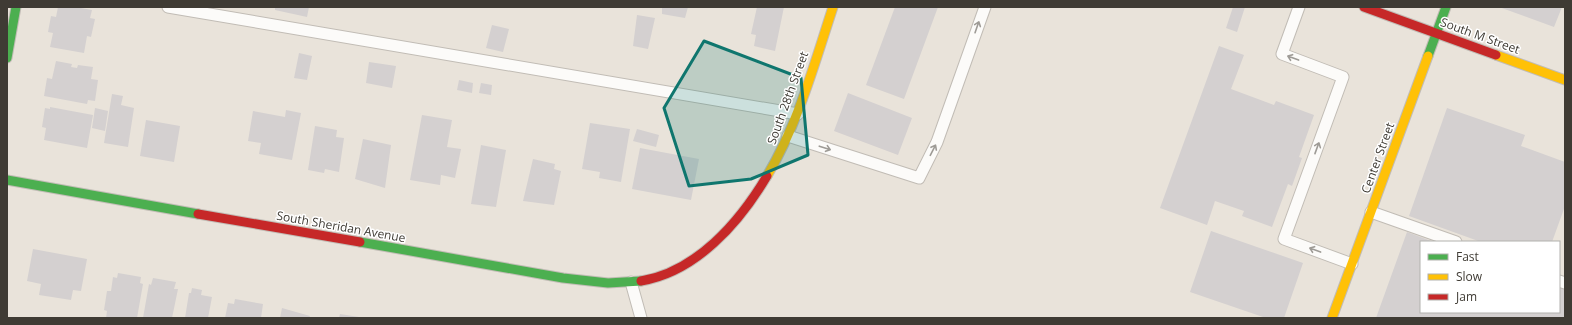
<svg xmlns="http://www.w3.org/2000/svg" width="1572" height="325" font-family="'Open Sans',sans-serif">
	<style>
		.building { fill: #d4d0d0 }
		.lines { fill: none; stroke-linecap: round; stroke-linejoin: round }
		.lane-casing { stroke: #c1bcb5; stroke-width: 13 }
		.fast-casing { stroke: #c1bcb5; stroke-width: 11 }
		.slow-casing { stroke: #c1bcb5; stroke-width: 11 }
		.jam-casing { stroke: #c1bcb5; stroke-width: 11 }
		.lane { stroke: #fcfbf9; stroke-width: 11 }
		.fast { stroke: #4caf50; stroke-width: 9 }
		.slow { stroke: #ffc107; stroke-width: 9 }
		.jam { stroke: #c62828; stroke-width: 9 }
		.oneway { stroke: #9e9b96 }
		.marked { fill: #0f766e; fill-opacity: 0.2; stroke: #0f766e; stroke-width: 3; stroke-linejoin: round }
		.labels { text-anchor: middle; stroke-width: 3; stroke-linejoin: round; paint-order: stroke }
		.street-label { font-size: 12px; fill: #3f3b34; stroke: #fff }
	</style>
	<rect width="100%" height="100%" fill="#e9e3da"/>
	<path class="building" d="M58 7H75L92 10 90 18 95 19 91 37 87 36 84 53 50 47 53 33 48 32 51 16 56 17Z
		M275 7H309L307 17 275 10Z
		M662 7H688L685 18 662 14Z
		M757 7H784L775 51 754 46 756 35 751 34Z
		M895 7H938L904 99 866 85Z
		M1233 7H1245L1237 32 1226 28Z
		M1499 7H1562L1554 27Z
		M637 15 655 18 648 49 633 46Z
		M492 25 509 29 503 52 486 48Z
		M1219 46 1244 55 1231 89 1274 105 1276 101 1314 115 1299 157 1302 158 1292 186 1288 184 1272 227 1242 216 1244 211 1215 201 1207 225 1160 208Z
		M299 53 312 56 307 80 294 78Z
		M56 61 72 64 71 67 77 68 78 65 93 67 91 79 98 80 95 101 88 100 87 104 44 96 47 78 52 79Z
		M369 62 396 66 392 88 366 83Z
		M459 80 473 83 472 93 457 90Z
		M481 83 492 85 491 95 479 93Z
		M848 93 912 118 898 155 834 131Z
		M112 94 123 96 121 105 134 108 128 147 104 143Z
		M50 107 93 115 87 148 44 140 46 128 42 127 45 108 50 109Z
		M95 108 108 111 105 131 92 128Z
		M1447 108 1525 135 1521 146 1565 162V206L1552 242H1481L1409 216Z
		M286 110 301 113 292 160 259 154 261 143 248 141 253 111 285 117Z
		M422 115 452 120 447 147 461 149 455 178 441 175 440 185 410 180Z
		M146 120 180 126 174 162 140 156Z
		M590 123 630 129 621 182 599 178 600 172 582 169Z
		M315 126 337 130 336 137 344 138 339 172 325 169 324 173 308 170Z
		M637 129 659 135 656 147 633 141Z
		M363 139 391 145 385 188 355 179Z
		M481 145 506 150 496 207 471 204Z
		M640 148 699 159 691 200 632 189Z
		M533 159 555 164 554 169 561 171 554 205 523 201Z
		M1211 231 1303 263 1284 318H1266L1190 292Z
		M1407 232 1434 242H1421V312H1559V287L1565 289V318H1376Z
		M33 249 87 259 81 291 73 290 71 300 39 295 41 284 27 281Z
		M118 273 141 277 140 283 143 284 137 318H106L107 311 104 310 107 291H111L113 277 117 278Z
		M153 278 176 282 174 289H178L172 318H143L149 284 151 285Z
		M192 288 202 290 201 295 212 297 208 318H185L189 293H191Z
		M235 299 263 304 261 318H225L228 303 234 304Z
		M282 308 310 316 309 318H280Z
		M340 314 359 317V318H339Z"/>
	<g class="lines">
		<defs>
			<path id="lane" d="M168 7 798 114
				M1299 7 1282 54 1343 77 1284 239 1352 264
				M788 136 919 178 937 142 985 7
				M1371 212 1456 242
				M1559 281 1565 283
				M631 282 641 318"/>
			<path id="fast" d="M1428 56 1446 7
				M7 58 16 7
				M7 180 198 214
				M360 242 563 278 608 283 641 281"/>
			<path id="slow" d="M1496 55 1565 80
				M767 176C798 124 814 65 833 7
				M1332 318 1428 56"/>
			<path id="jam" d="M1364 7 1496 55
				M198 214 360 242
				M641 281C696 272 739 223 767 176"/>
		</defs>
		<use href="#lane" class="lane-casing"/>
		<use href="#fast" class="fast-casing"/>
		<use href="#slow" class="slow-casing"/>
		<use href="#jam" class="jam-casing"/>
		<use href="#lane" class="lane"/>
		<use href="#fast" class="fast"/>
		<use href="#slow" class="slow"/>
		<use href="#jam" class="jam"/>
	</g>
	<defs><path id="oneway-shaft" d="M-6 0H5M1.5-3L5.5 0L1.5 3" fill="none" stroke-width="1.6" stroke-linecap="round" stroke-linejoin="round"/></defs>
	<g class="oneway">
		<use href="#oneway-shaft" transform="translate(977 27) rotate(-71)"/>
		<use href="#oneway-shaft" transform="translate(1293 58) rotate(-160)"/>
		<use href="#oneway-shaft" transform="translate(825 148) rotate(18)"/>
		<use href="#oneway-shaft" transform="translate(1317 148) rotate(-70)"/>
		<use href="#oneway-shaft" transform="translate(933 150) rotate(-63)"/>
		<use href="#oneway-shaft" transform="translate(1315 250) rotate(-160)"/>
	</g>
	<path class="marked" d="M704 41 801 78 808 155 751 179 689 186 664 108Z"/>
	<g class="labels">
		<g class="street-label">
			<text transform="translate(1480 36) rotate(20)" y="4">South M Street</text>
			<text transform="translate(788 98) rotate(-70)" y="4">South 28th Street</text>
			<text transform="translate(1378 158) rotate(-70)" y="4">Center Street</text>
			<text transform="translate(341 227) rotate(10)" y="4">South Sheridan Avenue</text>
		</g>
	</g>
	<rect width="1572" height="325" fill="none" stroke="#3f3b34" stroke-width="16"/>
	<rect x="1420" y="241" width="140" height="72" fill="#ffffff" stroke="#b2b1ae"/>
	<rect x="1428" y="254" width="20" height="6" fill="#4caf50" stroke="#b2b1ae"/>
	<text x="1456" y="261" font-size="12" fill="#3f3b34">Fast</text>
	<rect x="1428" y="274" width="20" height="6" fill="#ffc107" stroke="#b2b1ae"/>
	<text x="1456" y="281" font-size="12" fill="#3f3b34">Slow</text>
	<rect x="1428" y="294" width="20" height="6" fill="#c62828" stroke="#b2b1ae"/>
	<text x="1456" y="301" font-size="12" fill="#3f3b34">Jam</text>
</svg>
